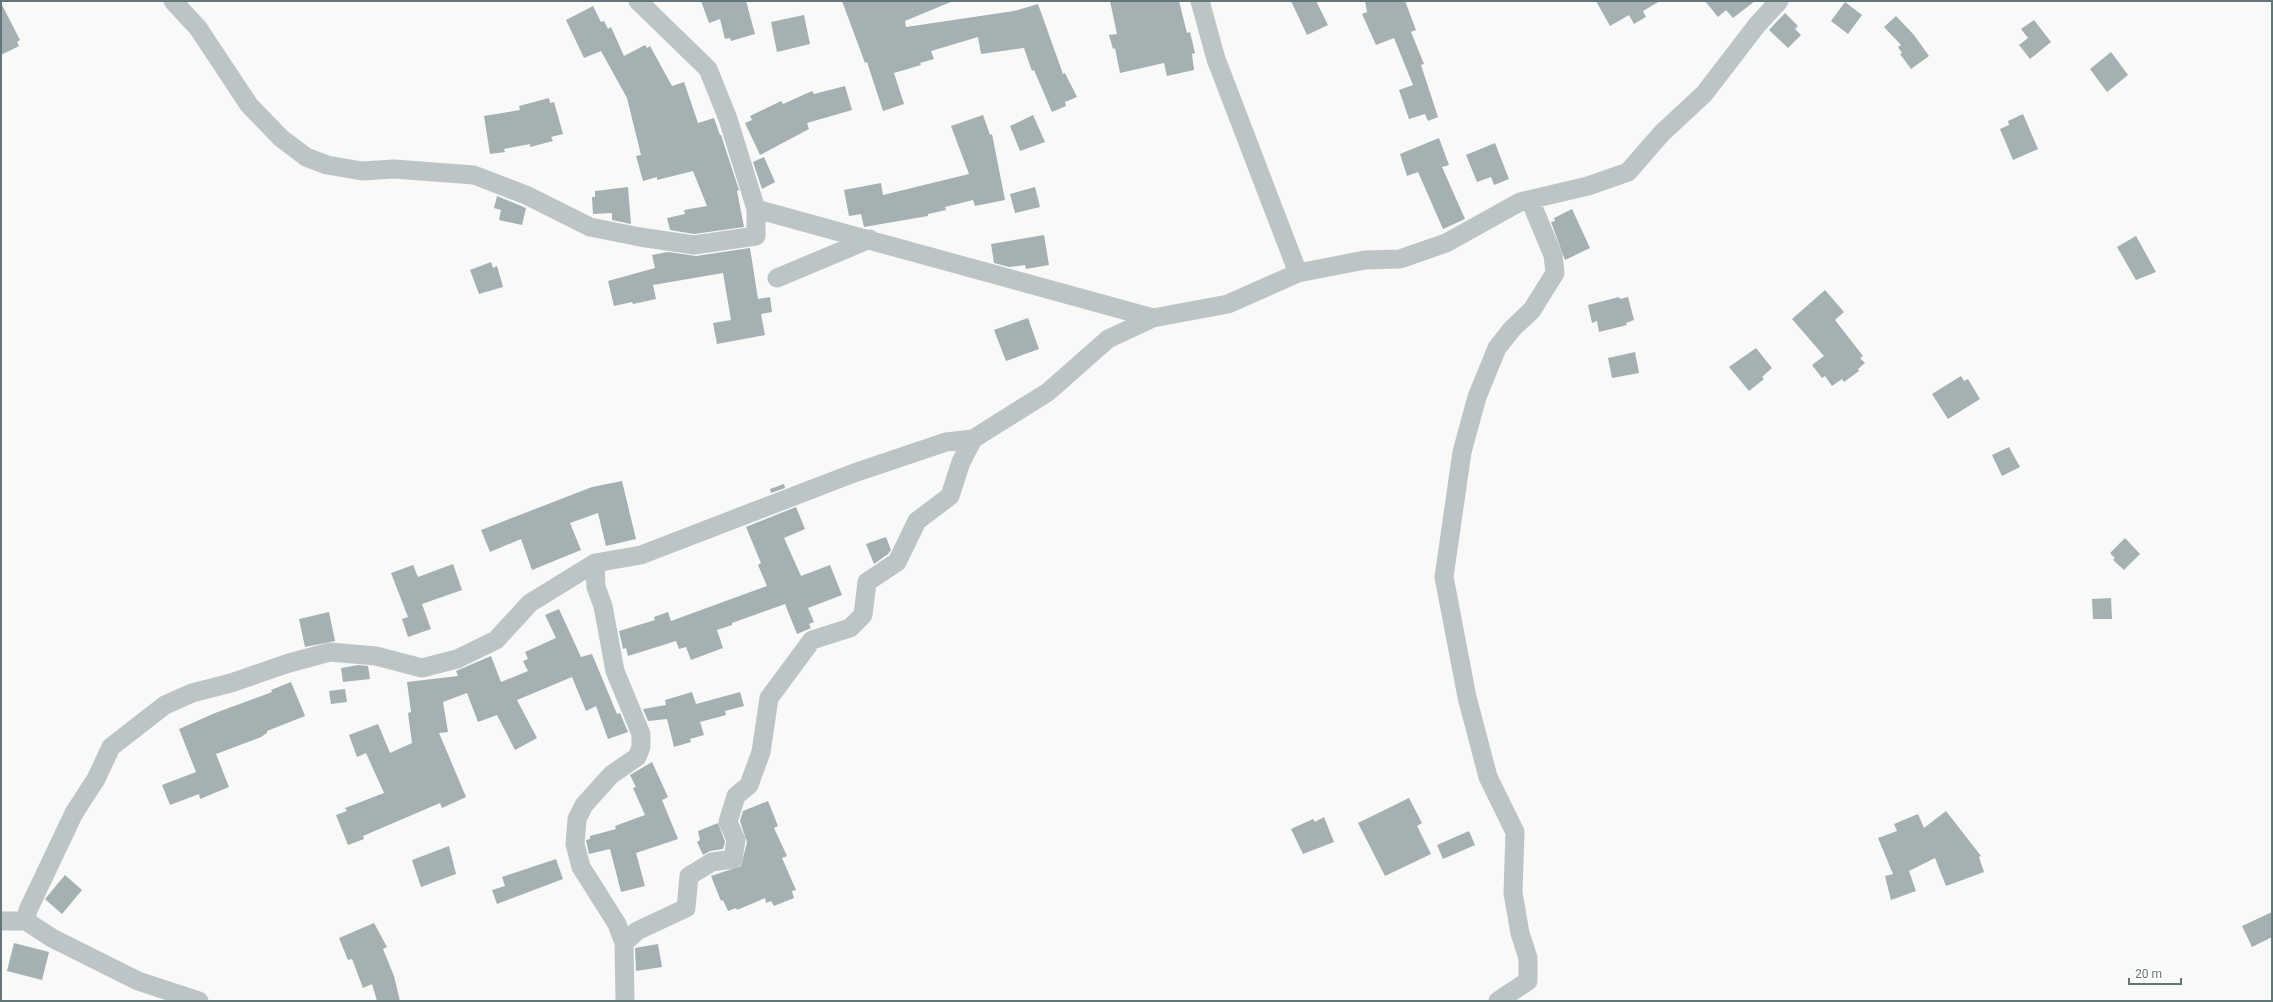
<svg xmlns="http://www.w3.org/2000/svg" width="2273" height="1002" font-family="Roboto,sans-serif">
	<style>
		.building { fill: #a4b0b2 }
		.lines { fill: none; stroke-linecap: round; stroke-linejoin: round }
		.minor { stroke: #bdc4c5; stroke-width: 19 }
	</style>
	<rect width="100%" height="100%" fill="#f9f9f8"/>
	<path class="building" d="M701 1H746L755 34 731 41 730 38 725 39 720 19 709 23Z
		M842 1H953L905 21 906 27 1014 11 1038 4 1063 74 1065 73 1077 97 1065 102 1066 106 1052 112 1034 70 1032 71 1024 48 981 54 978 37 931 51 934 59 920 63 921 65 894 73 904 104 883 111 867 62 865 63Z
		M1110 1H1179L1187 33 1190 32 1195 53 1192 54 1194 70 1167 76 1164 63 1120 73 1115 48 1113 49 1109 35 1117 34Z
		M1291 1H1316L1328 25 1307 35Z
		M1365 1H1405L1416 30 1411 32 1424 64 1421 65 1438 117 1428 121 1425 114 1409 119 1399 90 1413 85 1394 38 1376 45 1362 14 1367 12Z
		M1596 1H1660L1643 11 1646 17 1634 24 1629 15 1610 26Z
		M1705 1H1755L1733 18 1726 10 1718 17Z
		M1845 2 1862 15 1848 34 1831 21Z
		M1 3 20 40 17 42 19 46 1 55Z
		M593 6 601 22 604 21 608 29 611 27 624 56 645 45 647 48 650 46 672 86 684 82 698 123 714 118 720 135H721L739 190 737 191 744 227 694 234 670 230 667 218 685 214 684 210 707 206 693 171 657 180V177L643 181 636 156 641 155 627 98 601 51 584 58 566 20Z
		M1785 13 1798 26 1795 29 1801 35 1788 48 1769 30Z
		M804 15 810 44 777 52 771 22Z
		M1896 16 1914 35 1929 56 1911 69 1900 54 1902 53 1898 47 1901 45 1884 27Z
		M2034 20 2051 42 2030 59 2019 45 2028 38 2021 29Z
		M2111 52 2128 75 2107 92 2090 69Z
		M845 86 852 110 807 123 809 129 760 155 745 123 752 120 750 116 781 101 783 104 812 91 814 94Z
		M549 98 550 103 554 102 563 134 551 137 553 141 530 147V144L504 149 505 152 490 154 484 116 520 110 519 106Z
		M2023 114 2038 149 2013 160 2000 129 2009 125 2008 121Z
		M983 115 990 135 992 134 1005 200 975 206 973 200 945 207 946 210 928 214V216L864 227 861 214 849 216 844 190 881 183 883 195 969 174 951 126Z
		M1033 115 1045 142 1020 151 1010 126Z
		M1439 138 1449 165 1442 167 1465 219 1443 229 1418 172 1407 176 1400 154Z
		M1495 143 1509 179 1494 185 1491 177 1477 182 1466 155Z
		M764 157 775 182 762 189 753 162Z
		M628 187 631 224 612 220V213L593 214 592 197H595V191Z
		M1035 187 1040 207 1015 213 1010 194Z
		M497 196 526 208 522 225 499 220 501 210 494 208Z
		M1572 209 1590 248 1565 260 1551 222 1555 221 1554 218Z
		M1044 235 1049 265 1026 269 1025 265 1009 267 994 263 991 244Z
		M2136 236 2156 272 2136 280 2117 247Z
		M750 248 758 299 770 297 772 312 761 314 765 335 717 344 713 323 731 320 723 273 653 285 656 299 633 304 632 302 614 306 608 281 655 268 652 255 668 252 696 256Z
		M491 262 493 268 497 266 503 287 479 294 470 270Z
		M1825 290 1844 312 1835 320 1863 356 1860 358 1865 363 1858 369 1859 371 1844 382 1842 379 1832 386 1825 376 1822 378 1812 365 1824 356 1792 319Z
		M1619 297 1620 299 1628 297 1634 320 1626 323 1627 325 1599 332 1597 321 1592 323 1588 305Z
		M1028 318 1039 349 1006 361 994 330Z
		M1756 348 1772 368 1762 377 1764 379 1749 391 1729 367Z
		M1635 352 1639 373 1612 378 1608 358Z
		M1961 376 1964 381 1968 379 1980 399 1948 419 1932 394Z
		M2009 447 2020 467 2002 476 1992 455Z
		M622 481 636 539 606 546 598 513 570 523 581 550 532 570 521 539 490 552 481 530 592 487Z
		M784 484 785 488 771 493 770 489Z
		M796 507 805 529 784 538 801 576 830 565 842 595 808 608 814 622 809 624 811 628 797 634 785 604 732 623V625L717 630 723 648 691 660 686 647 679 649 676 641 628 656 626 648 623 649 619 631 655 620 654 617 668 612 671 621 767 586 758 565 761 563 746 527Z
		M886 537 891 550 888 554 874 564 866 544Z
		M2125 538 2140 554 2124 570 2113 560 2115 558 2110 553Z
		M453 564 462 590 422 604 431 629 408 637 402 619 408 617 391 573 413 565 418 577Z
		M2111 598 2112 619H2093L2092 599Z
		M559 609 581 657 592 654 617 714 620 713 628 732 608 739 596 706 586 711 572 677 517 700 537 738 515 750 497 715 478 722 467 693 443 702 448 732 439 733 466 797 442 808 440 803 363 836 364 839 348 845 336 815 347 811 345 808 384 793 366 753 357 757 349 735 378 724 390 753 412 743 408 713 411 712 407 682 458 676 456 671 491 656 501 682 528 671 523 661 528 659 525 652 556 638 545 615Z
		M329 612 335 641 305 647 299 619Z
		M358 665 368 666 370 679 343 682 341 668Z
		M291 682 305 716 267 731V733L261 737 216 754 229 787 200 799 199 794 170 805 162 785 196 772 179 729 215 713 272 692 271 690Z
		M345 689 347 702 331 704 329 691Z
		M692 692 696 704 740 692 744 706 725 711 726 715 700 722 704 735 690 739 691 742 674 747 667 719 648 721 643 709 666 705 665 700Z
		M652 762 668 797 662 800 678 839 636 853 645 886 621 892 610 849 589 854 586 840 590 839V836L616 829 615 826 645 815 633 788 636 787 630 775Z
		M1409 798 1422 823 1417 826 1431 854 1385 876 1358 823Z
		M768 801 778 826 774 828 787 856 782 858 796 890 792 891 794 898 774 906 771 901 766 903 765 898 737 910 736 908 728 911 723 900 721 901 711 876 741 866 747 842 740 821 743 811Z
		M1946 811 1981 856 1979 857 1984 872 1946 886 1935 858 1909 871 1916 891 1891 900 1885 876 1893 874 1878 838 1897 831 1894 824 1918 814 1924 828Z
		M1324 817 1334 842 1303 854 1291 829 1313 819 1315 822Z
		M718 823 725 842 723 849 710 851 703 855 697 842 700 840 698 831Z
		M1469 831 1475 845 1443 859 1437 845Z
		M449 846 456 874 421 887 412 860Z
		M556 859 563 879 497 904 492 890 505 886 502 877Z
		M65 875 82 890 62 914 45 899Z
		M2272 912V937L2252 947 2242 926Z
		M374 923 387 947 383 949 394 976 400 1001H377L372 984 363 988 352 959 348 960 339 938Z
		M14 943 49 952 42 980 7 971Z
		M658 944 662 967 636 971 635 948Z"/>
	<g class="lines">
		<path class="minor" d="M173 1 198 28 249 105 281 138 306 157 327 165 362 171 394 169 474 175 526 195 590 227 640 237 694 245 756 236V209
			M638 1 708 69 728 119 756 209 1153 318
			M1200 1 1216 59 1298 273
			M777 278 870 239
			M595 563 596 587 603 606 615 671 641 734V747L637 757 611 775 584 805 577 819 575 844 581 867 617 924 624 943
			M1 921H26L52 938 138 981 199 1001
			M26 921 28 910 74 813 96 779 111 747 165 705 192 693 231 683 289 663 330 652 376 656 422 668 457 659 496 640 530 603 595 563 641 555 854 473 946 442 973 439
			M625 1001 624 943 637 931 686 908 689 876 712 862 733 859 736 840 728 822 736 796 749 785 761 752 769 698 812 640 850 628 863 615 867 582 897 562 917 521 950 496 961 462 973 439 1048 392 1108 339 1153 318 1228 304 1298 273 1365 260 1400 259 1446 243 1520 202 1588 186 1628 172 1662 133 1704 94 1757 25 1779 1
			M1498 1001 1528 981V958L1520 933 1513 893 1515 832 1488 777 1467 697 1444 577 1462 452 1477 397 1497 348 1512 329 1532 310 1555 273 1553 255 1530 200"/>
	</g>
	<rect width="2273" height="1002" fill="none" stroke="#637679" stroke-width="4"/>
	<path d="M2129 978v6h52v-6" fill="none" stroke="#637679" stroke-width="2"/>
	<text x="2135" y="978" font-size="12" fill="#637679" stroke="#ffffff" stroke-width="3" paint-order="stroke">20 m</text>
</svg>
